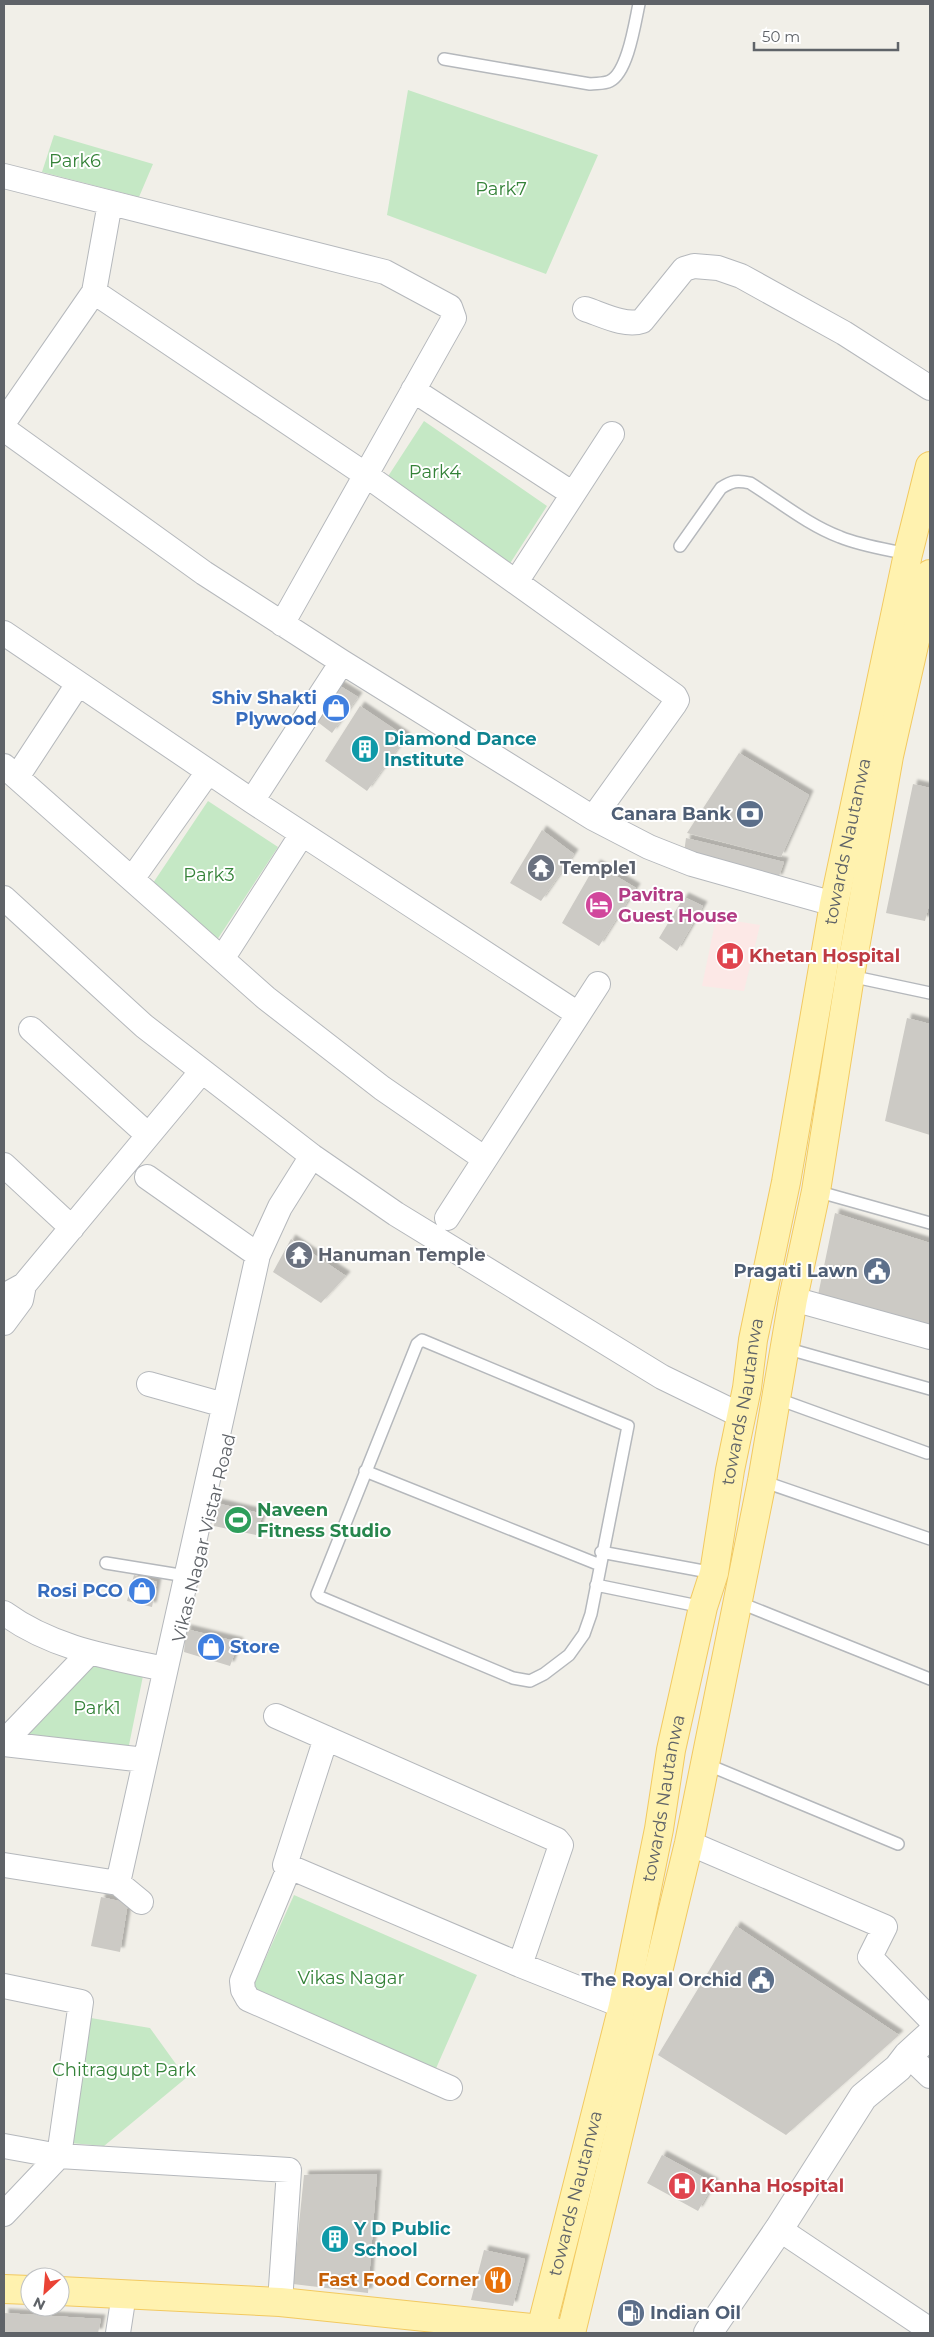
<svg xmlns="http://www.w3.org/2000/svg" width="934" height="2337" font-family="Montserrat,sans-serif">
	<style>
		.medical { fill: #fce8e6 }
		.green { fill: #c5e8c5 }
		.building { fill: #cccac5; filter: url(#shadow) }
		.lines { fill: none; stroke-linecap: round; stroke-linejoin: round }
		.service-casing { stroke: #b5b8bc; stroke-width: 14 }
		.minor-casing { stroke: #b5b8bc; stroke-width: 26 }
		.tertiary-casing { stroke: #b5b8bc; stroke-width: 30 }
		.primary-casing { stroke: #f2c960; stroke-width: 30 }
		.service { stroke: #fff; stroke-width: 11 }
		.minor { stroke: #fff; stroke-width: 24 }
		.tertiary { stroke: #fff; stroke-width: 28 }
		.primary { stroke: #fff2af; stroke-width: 28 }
		.labels { text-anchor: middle; stroke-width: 4; stroke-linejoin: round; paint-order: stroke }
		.park-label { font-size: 18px; fill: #348238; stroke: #fff }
		.shop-label { font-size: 18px; font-weight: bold; fill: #366cbe; stroke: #fff; text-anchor: end }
		.culture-label { font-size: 18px; font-weight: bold; fill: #0d838f; stroke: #fff; text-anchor: start }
		.service-label { font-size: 18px; font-weight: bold; fill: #4e5e75; stroke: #fff; text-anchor: end }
		.street-label { font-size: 18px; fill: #5f6368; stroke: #fff }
		.worship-label { font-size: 18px; font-weight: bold; fill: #5b616d; stroke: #fff; text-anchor: start }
		.hotel-label { font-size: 18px; font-weight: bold; fill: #b23c85; stroke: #fff; text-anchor: start }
		.health-label { font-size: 18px; font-weight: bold; fill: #be3a42; stroke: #fff; text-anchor: start }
		.leisure-label { font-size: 18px; font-weight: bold; fill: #27864d; stroke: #fff; text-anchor: start }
		.food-label { font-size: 18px; font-weight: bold; fill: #c56008; stroke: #fff; text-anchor: end }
	</style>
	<defs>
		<filter id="shadow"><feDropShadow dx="4.5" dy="-4.5" stdDeviation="1" flood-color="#0004"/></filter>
	</defs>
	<rect width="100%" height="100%" fill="#f1efe8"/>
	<path class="medical" d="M716 918 760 925 744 991 702 986Z"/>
	<path class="green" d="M408 90 598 155 546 274 387 215Z
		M54 135 153 164 139 197 42 172Z
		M424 421 547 506 509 565 385 481Z
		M208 801 278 847 215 943 151 886Z
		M90 1660 144 1671 128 1750 17 1738Z
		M294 1895 477 1975 434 2073 250 1993Z
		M85 2017 150 2028 186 2078 104 2146 70 2143Z"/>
	<path class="building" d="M337 684 358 697 332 733 315 720Z
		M360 706 406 737 367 791 325 761Z
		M739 753 809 795 781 857 687 833Z
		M913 784 930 788V901L925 921 886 913Z
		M542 830 574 854 541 901 510 883Z
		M686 838 784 862 778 879 684 853Z
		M596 864 636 888 599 946 562 923Z
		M684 897 703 906 677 951 659 938Z
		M907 1018 930 1024V1135L885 1121Z
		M835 1213 930 1243V1331L817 1300Z
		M291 1239 346 1276 321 1303 273 1272Z
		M216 1503 263 1514 256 1535 214 1526Z
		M134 1575 157 1582 152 1607 127 1601Z
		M186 1629 239 1642 230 1666 184 1652Z
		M101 1897 128 1903 120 1952 91 1946Z
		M736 1926 899 2035 786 2135 658 2055Z
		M662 2155 714 2183 698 2211 647 2183Z
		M377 2174 368 2293 293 2284 304 2175Z
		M484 2250 525 2259 513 2306 471 2300Z
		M4 2313 101 2319 98 2333H4Z"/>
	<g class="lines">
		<defs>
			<path id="service" d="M444 59 590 84C597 83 604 84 610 81 628 72 635 22 639 4
				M680 546 721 488C732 481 737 480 750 483 779 501 808 525 840 537 862 546 885 549 908 554
				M850 976 930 993
				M816 1191 930 1223
				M422 1340 628 1426 591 1614 584 1634 569 1655 544 1674 530 1681 513 1678 320 1597 317 1594 417 1344Z
				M785 1348 930 1389
				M778 1399 927 1453
				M365 1471 600 1565
				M762 1481 930 1539
				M601 1552 714 1573
				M106 1563 186 1576
				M596 1585 703 1607
				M738 1602 930 1679
				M706 1764 898 1844"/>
			<path id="minor" d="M4 176 385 272 450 307 454 318 282 624
				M94 292 366 475 675 696 677 700 674 705 593 818
				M585 309C601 314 625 327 642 321L684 269 694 266 718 268 741 276 844 333 930 388
				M413 390 573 494
				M4 422 94 292 110 203
				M4 429 204 573 342 662 593 818 649 847 692 864 834 904
				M516 582 612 434
				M4 633 252 801 578 1014
				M4 766 266 998 382 1088 485 1159
				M17 777 78 684
				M252 801 342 662
				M132 879 208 772
				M4 898 144 1026 312 1156 396 1214 662 1377 742 1416
				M222 959 302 834
				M31 1029 148 1135
				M4 1165 72 1228
				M147 1177 258 1255
				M447 1218 598 984
				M4 1296 24 1285 202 1071
				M793 1299 930 1337
				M4 1323 21 1300 24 1285
				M149 1384 224 1405
				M4 1613C52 1648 108 1657 165 1669
				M276 1716 557 1840 561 1845 520 1965
				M326 1738 285 1865 520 1965 623 2006
				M4 1742 89 1653
				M4 1744 145 1760
				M689 1843 885 1927 870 1957 930 2019
				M4 1865 118 1883 141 1902
				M289 1868 242 1981 243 1990 248 1999 450 2088
				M118 1883 258 1255 280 1207 312 1156
				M4 1986 81 2002 59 2156 4 2214
				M908 2055 930 2076
				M4 2146 59 2156 289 2170 280 2302
				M779 2229 930 2330
				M118 2333 124 2294"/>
			<path id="tertiary" d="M708 2333 779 2229 863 2097 898 2068 908 2055 930 2035"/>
			<g id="primary">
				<path d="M4 2289 30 2290"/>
				<path d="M60 2291 280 2302 541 2329 558 2333"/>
				<path id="s1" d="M540 2333 623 2006 659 1829 671 1750 703 1607 714 1573 730 1470 747 1388 753 1340 786 1182 834 904 908 554 930 466"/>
				<path d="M571 2333 689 1843 762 1481 793 1299 816 1191 850 976 889 756 930 574"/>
			</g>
		</defs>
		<use href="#service" class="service-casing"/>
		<use href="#minor" class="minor-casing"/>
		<use href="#tertiary" class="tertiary-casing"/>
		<use href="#primary" class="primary-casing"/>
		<use href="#service" class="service"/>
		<use href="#minor" class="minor"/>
		<use href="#tertiary" class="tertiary"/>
		<use href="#primary" class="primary"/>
	</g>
	<defs>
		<symbol id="shop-disc" viewBox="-11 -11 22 22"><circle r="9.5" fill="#3f7fe0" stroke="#fff"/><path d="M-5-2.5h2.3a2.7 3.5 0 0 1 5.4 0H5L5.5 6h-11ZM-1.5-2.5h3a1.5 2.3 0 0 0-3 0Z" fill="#fff"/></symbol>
		<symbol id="building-disc" viewBox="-11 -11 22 22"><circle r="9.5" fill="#0f9aa8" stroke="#fff"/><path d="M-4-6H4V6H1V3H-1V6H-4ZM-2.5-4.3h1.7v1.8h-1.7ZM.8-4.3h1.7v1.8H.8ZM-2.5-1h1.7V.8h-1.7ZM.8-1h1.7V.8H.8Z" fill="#fff"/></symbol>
		<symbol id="bank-disc" viewBox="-11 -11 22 22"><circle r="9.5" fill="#5c6f8a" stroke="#fff"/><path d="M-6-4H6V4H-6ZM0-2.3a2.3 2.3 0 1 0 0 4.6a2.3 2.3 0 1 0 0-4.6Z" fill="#fff"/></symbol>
		<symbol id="temple-disc" viewBox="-11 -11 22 22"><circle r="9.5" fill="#6b7280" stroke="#fff"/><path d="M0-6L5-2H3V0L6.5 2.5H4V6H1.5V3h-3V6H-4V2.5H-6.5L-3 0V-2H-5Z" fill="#fff"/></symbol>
		<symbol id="hotel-disc" viewBox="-11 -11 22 22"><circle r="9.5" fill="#d1479c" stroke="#fff"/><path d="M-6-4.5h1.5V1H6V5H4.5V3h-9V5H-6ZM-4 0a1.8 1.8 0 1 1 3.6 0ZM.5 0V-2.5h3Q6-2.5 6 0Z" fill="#fff"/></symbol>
		<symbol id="hospital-disc" viewBox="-11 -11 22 22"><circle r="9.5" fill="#e0444e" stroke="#fff"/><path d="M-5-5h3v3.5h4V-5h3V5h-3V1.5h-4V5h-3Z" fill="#fff"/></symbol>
		<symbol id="civic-disc" viewBox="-11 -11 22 22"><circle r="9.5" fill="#5c6f8a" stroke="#fff"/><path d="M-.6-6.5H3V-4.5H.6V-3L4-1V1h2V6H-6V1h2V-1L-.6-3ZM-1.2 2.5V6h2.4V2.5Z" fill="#fff"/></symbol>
		<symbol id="stadium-disc" viewBox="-11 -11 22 22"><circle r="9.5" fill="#2e9e5b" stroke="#fff"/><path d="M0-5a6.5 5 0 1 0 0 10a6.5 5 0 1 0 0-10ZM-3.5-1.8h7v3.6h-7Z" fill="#fff"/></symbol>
		<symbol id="restaurant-disc" viewBox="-11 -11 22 22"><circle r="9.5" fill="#e8710a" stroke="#fff"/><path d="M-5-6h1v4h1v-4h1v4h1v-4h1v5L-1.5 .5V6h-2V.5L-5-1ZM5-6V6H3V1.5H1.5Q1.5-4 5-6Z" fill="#fff"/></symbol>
		<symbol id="fuel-disc" viewBox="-11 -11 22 22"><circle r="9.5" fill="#5c6f8a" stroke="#fff"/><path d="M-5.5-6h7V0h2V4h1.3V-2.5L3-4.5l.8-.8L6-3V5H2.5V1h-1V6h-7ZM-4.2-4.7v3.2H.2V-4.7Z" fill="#fff"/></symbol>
	</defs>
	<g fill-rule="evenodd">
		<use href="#shop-disc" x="320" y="692" width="32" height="32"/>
		<use href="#building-disc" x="349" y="733" width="32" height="32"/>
		<use href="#bank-disc" x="734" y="798" width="32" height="32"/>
		<use href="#temple-disc" x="525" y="852" width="32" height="32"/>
		<use href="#hotel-disc" x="583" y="889" width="32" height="32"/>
		<use href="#hospital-disc" x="714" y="940" width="32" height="32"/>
		<use href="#temple-disc" x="283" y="1239" width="32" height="32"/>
		<use href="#civic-disc" x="861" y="1255" width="32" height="32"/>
		<use href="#stadium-disc" x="222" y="1504" width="32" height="32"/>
		<use href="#shop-disc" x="126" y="1575" width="32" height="32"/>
		<use href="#shop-disc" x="195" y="1631" width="32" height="32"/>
		<use href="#civic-disc" x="745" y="1964" width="32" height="32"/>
		<use href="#hospital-disc" x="666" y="2170" width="32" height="32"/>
		<use href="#building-disc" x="319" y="2223" width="32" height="32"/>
		<use href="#restaurant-disc" x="482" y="2264" width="32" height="32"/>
		<use href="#fuel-disc" x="615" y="2297" width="32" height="32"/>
	</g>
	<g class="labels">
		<g class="park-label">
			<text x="75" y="167">Park6</text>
			<text x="501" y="195">Park7</text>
			<text x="435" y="478">Park4</text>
			<text x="209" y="881">Park3</text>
			<text x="97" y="1714">Park1</text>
			<text x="351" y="1984">Vikas Nagar</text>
			<text x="124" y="2076">Chitragupt Park</text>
		</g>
		<g class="shop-label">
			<text x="317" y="704">Shiv Shakti<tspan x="317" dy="21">Plywood</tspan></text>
			<text x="123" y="1597">Rosi PCO</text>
			<text x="230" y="1653" text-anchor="start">Store</text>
		</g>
		<g class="culture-label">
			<text x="384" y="745">Diamond Dance<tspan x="384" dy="21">Institute</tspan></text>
			<text x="354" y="2235">Y D Public<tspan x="354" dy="21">School</tspan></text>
		</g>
		<g class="service-label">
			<text x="731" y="820">Canara Bank</text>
			<text x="858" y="1277">Pragati Lawn</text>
			<text x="742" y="1986">The Royal Orchid</text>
			<text x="650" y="2319" text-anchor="start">Indian Oil</text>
		</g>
		<g class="street-label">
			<text dy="6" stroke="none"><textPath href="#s1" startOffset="1524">towards Nautanwa</textPath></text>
			<text dy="6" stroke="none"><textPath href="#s1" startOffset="954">towards Nautanwa</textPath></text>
			<text transform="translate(204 1538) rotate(-76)" y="6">Vikas Nagar Vistar Road</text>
			<text dy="6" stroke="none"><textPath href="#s1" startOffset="549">towards Nautanwa</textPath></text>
			<text dy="6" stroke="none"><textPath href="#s1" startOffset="144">towards Nautanwa</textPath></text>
		</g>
		<g class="worship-label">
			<text x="560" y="874">Temple1</text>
			<text x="318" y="1261">Hanuman Temple</text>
		</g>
		<g class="hotel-label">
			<text x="618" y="901">Pavitra<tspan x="618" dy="21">Guest House</tspan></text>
		</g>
		<g class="health-label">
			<text x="749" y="962">Khetan Hospital</text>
			<text x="701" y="2192">Kanha Hospital</text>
		</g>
		<g class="leisure-label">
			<text x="257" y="1516">Naveen<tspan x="257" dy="21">Fitness Studio</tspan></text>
		</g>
		<g class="food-label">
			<text x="479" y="2286">Fast Food Corner</text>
		</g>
	</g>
	<rect width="934" height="2337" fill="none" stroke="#5f6368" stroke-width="10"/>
	<g transform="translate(45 2292) rotate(206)"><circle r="24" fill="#ffffff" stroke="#bfc1c3"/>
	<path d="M0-4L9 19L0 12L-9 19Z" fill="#ea4335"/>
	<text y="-8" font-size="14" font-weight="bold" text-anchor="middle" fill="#5f6368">N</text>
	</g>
	<path d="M754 42v8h144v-8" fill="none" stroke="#5f6368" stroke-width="2.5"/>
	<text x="762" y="42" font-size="15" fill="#5f6368" stroke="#ffffff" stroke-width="4" paint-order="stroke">50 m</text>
</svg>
